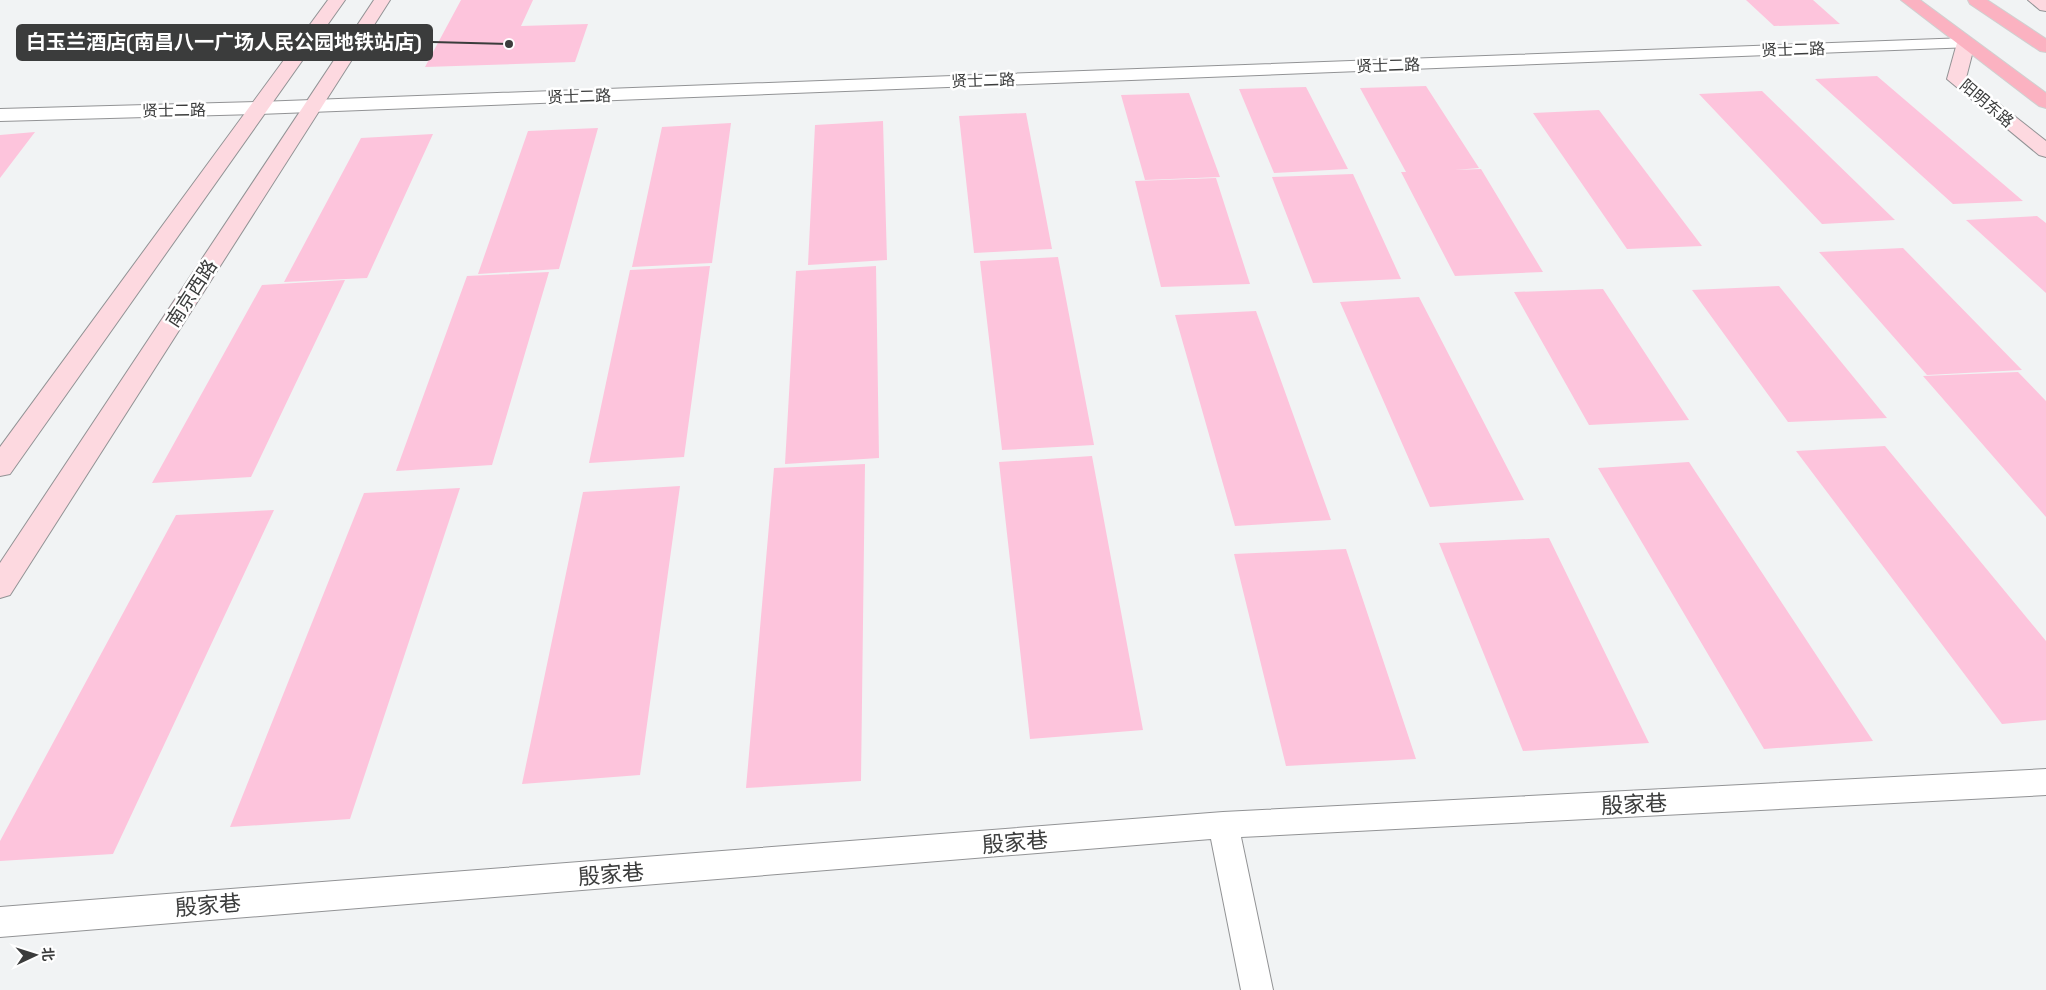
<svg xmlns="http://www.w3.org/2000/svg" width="2046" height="990" font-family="'Space Grotesk','Noto Sans SC',sans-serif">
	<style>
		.building { fill: #fdc4dc }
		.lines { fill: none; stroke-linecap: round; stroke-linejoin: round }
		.service-casing { stroke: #929395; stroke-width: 2 }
		.tertiary-casing { stroke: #929395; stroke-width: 2 }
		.secondary-casing { stroke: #929395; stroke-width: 2 }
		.primary-casing { stroke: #d0d0d0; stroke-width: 2 }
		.service { fill: #fff; fill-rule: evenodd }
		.tertiary { fill: #fff; fill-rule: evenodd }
		.secondary { fill: #fdd9e0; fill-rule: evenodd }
		.primary { fill: #fbb2c1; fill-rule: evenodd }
		.labels { text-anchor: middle; stroke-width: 5; stroke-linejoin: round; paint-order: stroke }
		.far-street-label { font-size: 16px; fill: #3b3c3c; stroke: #fff }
		.street-label { font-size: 19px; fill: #3b3c3c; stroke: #fff }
		.near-street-label { font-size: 22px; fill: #3b3c3c; stroke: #fff }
		.leader { fill: none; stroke: #3b3c3c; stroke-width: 2 }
		.callout-dot { fill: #3b3c3c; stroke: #fff; stroke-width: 2 }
		.callout { fill: #3b3c3c; stroke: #3b3c3c; stroke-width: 2 }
		.callout-label { font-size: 20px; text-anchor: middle; font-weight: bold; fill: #fff }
	</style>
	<rect width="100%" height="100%" fill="#f1f3f4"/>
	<path class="building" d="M461 0H533L521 26 588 24 575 62 425 67Z
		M1746 0H1813L1840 24 1774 26Z
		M1877 76 2023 201 1953 204 1815 79Z
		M1426 86 1479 168 1455 170 1481 169 1543 272 1455 276 1401 172H1406L1360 88Z
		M1306 87 1348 169 1274 173 1239 89Z
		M1762 91 1895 220 1822 224 1699 94Z
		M1189 93 1220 177 1145 180 1121 95Z
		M1599 110 1702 246 1627 249 1533 113Z
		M1026 113 1052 249 974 253 959 116Z
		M883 121 887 260 808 265 815 125Z
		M731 123 712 263 632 267 662 127Z
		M598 128 559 269 478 274 528 131Z
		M35 132 0 178V135Z
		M433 134 367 278 284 282 361 138Z
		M1353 174 1401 279 1313 283 1272 177Z
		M1216 178 1250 284 1161 287 1135 181Z
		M2037 216 2046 223V293L1966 220Z
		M1903 248 2022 370 1927 375 1819 252Z
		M1058 257 1094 445 1002 450 980 261Z
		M710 266 684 457 589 463 630 270Z
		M876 266 879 458 785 464 796 271Z
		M549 272 492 465 396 471 467 276Z
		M345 280 251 477 152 483 262 285Z
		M1779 286 1887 418 1788 422 1692 290Z
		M1603 289 1689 420 1589 425 1514 292Z
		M1419 297 1524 500 1430 507 1340 302Z
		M1256 311 1331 520 1235 526 1175 315Z
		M2018 372 2046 401V517L1923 376Z
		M1885 446 2046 641V720L2002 724 1796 451Z
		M1092 456 1143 730 1030 739 999 462Z
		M1689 462 1873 741 1764 749 1598 468Z
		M865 464 861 781 746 788 774 468Z
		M680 486 640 775 522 784 583 492Z
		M460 488 350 819 230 827 364 493Z
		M274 510 113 854 0 861V841L176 515Z
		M1549 538 1649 743 1523 751 1439 543Z
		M1346 549 1416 759 1286 766 1234 554Z"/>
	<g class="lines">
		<defs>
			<path id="service" d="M2046 769V795L1241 837 1273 990H1241L1211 839 0 937V907L1223 812Z"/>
			<path id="tertiary" d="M1966 38 1972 39 1975 43 1972 47 259 114 0 121V109L259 102Z"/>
			<path id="secondary" d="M328 0H345L10 474 0 476V447Z
				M374 0H390L10 595 0 598V563Z
				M2028 0H2046V11L2040 10Z
				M1966 38 1972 39 1975 43 1966 78 2046 141V157L2039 155 1947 79 1957 43 1960 39Z"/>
			<path id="primary" d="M1901 0H1920L2046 93V108L2039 106Z
				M1968 0H1987L2046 39V52L2040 51 1970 4Z"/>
		</defs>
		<use href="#service" class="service-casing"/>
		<use href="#tertiary" class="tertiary-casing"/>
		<use href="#secondary" class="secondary-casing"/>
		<use href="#primary" class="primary-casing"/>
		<use href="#service" class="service"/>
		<use href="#tertiary" class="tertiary"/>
		<use href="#secondary" class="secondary"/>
		<use href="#primary" class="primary"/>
	</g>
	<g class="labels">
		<g class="far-street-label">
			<text transform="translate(1793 49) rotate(-2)" y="6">贤士二路</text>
			<text transform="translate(1388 65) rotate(-2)" y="6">贤士二路</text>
			<text transform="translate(983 80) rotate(-2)" y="6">贤士二路</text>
			<text transform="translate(579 96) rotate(-2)" y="6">贤士二路</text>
			<text transform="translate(1987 103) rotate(40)" y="6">阳明东路</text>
			<text transform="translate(174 110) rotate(-1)" y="6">贤士二路</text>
		</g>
		<g class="street-label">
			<text transform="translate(191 293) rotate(-57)" y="7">南京西路</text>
		</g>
		<g class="near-street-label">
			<text transform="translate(1634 804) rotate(-3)" y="8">殷家巷</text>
			<text transform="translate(1015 842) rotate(-5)" y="8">殷家巷</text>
			<text transform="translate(611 874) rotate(-5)" y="8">殷家巷</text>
			<text transform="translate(208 905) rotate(-5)" y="8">殷家巷</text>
		</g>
	</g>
	<path class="leader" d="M509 44L432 42"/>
	<circle class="callout-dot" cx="509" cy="44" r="5"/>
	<rect class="callout" x="17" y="25" width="415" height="35" rx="5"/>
	<g class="callout-label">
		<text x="224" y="49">白玉兰酒店(南昌八一广场人民公园地铁站店)</text>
	</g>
	<g transform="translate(35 955) rotate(86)" stroke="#ffffff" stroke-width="4" paint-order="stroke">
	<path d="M0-4L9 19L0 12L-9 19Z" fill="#3b3c3c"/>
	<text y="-8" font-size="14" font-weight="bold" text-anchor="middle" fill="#3b3c3c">北</text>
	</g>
</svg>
